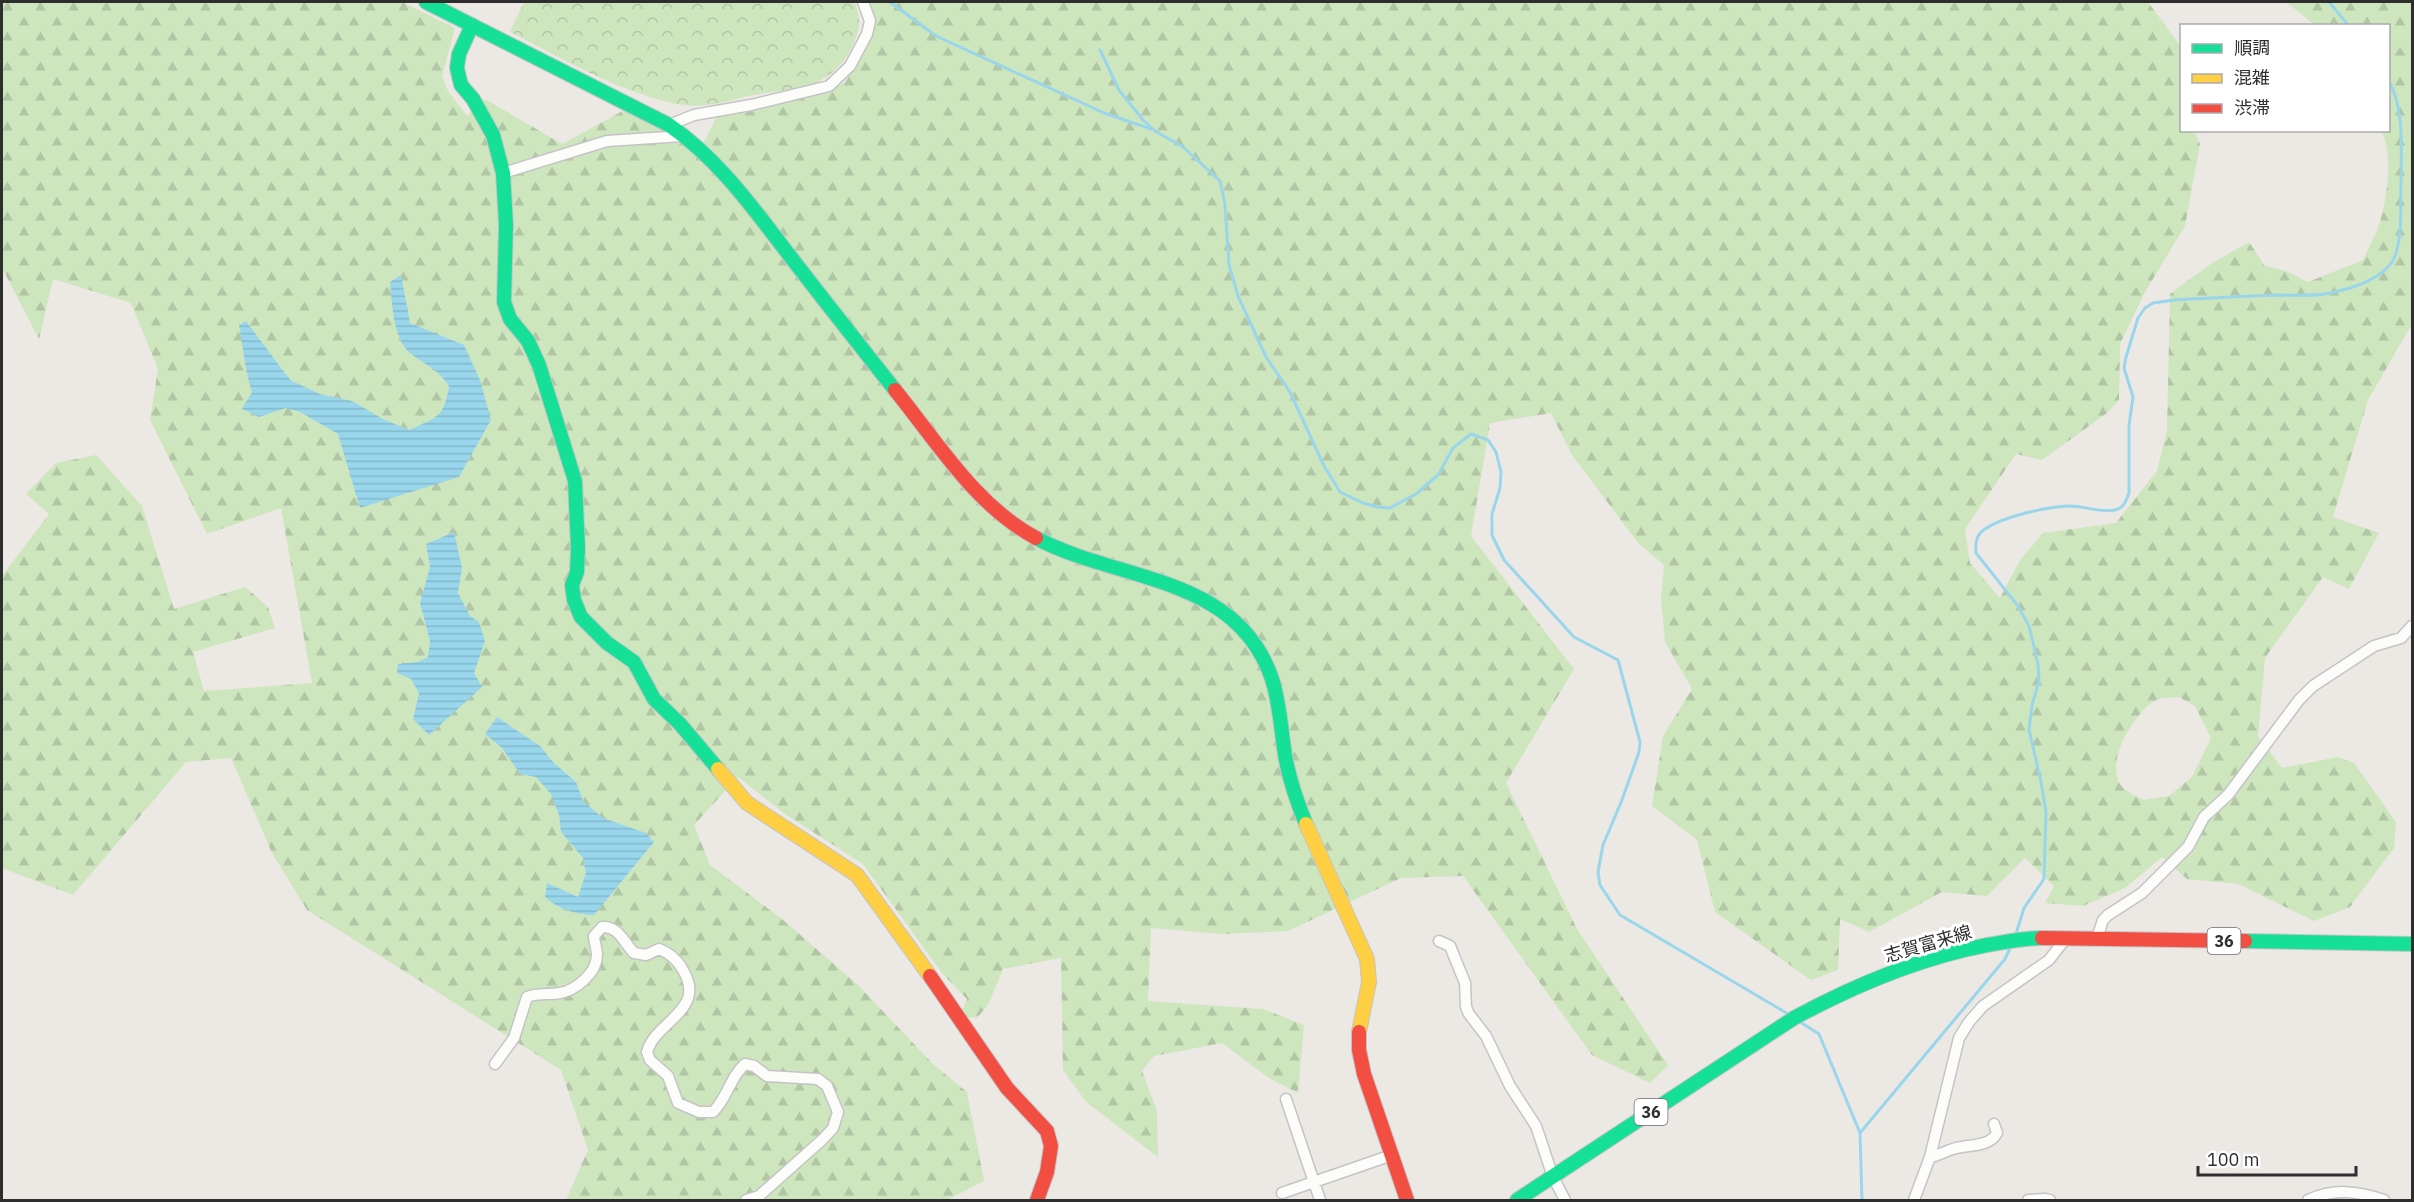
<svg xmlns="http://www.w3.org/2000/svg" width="2414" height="1202" font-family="'IBM Plex Sans','Noto Sans JP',sans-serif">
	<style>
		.forest { fill: url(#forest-firs); fill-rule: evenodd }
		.park { fill: url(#park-crowns) }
		.water { fill: url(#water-rules) }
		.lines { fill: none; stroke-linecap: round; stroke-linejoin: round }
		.stream { stroke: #99d6ec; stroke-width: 3 }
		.street-casing { stroke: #c5c4c5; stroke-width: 13 }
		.fast-casing { stroke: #c5c4c5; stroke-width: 16 }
		.slow-casing { stroke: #c5c4c5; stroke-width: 16 }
		.jam-casing { stroke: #c5c4c5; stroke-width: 16 }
		.street { stroke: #fcfcfb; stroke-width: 10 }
		.fast { stroke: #16e098; stroke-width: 14 }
		.slow { stroke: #ffcf43; stroke-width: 14 }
		.jam { stroke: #f24e42; stroke-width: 14 }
		.labels { text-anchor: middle; stroke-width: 6; stroke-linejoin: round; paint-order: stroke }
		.shield { fill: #fff; stroke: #6d6d6d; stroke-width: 1.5 }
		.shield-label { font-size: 16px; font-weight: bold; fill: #2e2e2e }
		.street-label { font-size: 18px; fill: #2e2e2e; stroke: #fff }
	</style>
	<defs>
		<pattern id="forest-firs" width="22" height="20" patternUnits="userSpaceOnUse" patternTransform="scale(1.5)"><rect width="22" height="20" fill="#cee6be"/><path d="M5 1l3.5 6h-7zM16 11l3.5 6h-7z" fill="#b1c6a4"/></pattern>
		<pattern id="park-crowns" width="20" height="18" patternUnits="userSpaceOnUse" patternTransform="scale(1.5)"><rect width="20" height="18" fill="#cee6be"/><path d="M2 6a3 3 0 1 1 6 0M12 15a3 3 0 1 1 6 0" fill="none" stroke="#b1c6a4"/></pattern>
		<pattern id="water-rules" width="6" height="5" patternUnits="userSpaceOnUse" patternTransform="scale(1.5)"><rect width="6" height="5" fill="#99d6ec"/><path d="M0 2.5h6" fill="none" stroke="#84b8cb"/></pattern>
	</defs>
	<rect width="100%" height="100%" fill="#ece8e4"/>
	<path class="forest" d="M2 2H402L455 28 442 76 448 91 467 116 485 99 562 144 630 107 702 146 717 116 832 90 845 82 868 38 871 2H2148L2181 47 2182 130 2194 131 2200 144 2185 226 2145 292 2120 344 2119 400 2107 413 2042 460 2016 454 1965 529 1970 563 2000 598 2020 560 2043 533 2116 523 2157 471 2167 430 2170 294 2212 263 2249 242 2265 266 2286 271 2308 282 2363 260C2368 248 2375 237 2379 225 2387 200 2394 153 2381 131L2388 130V26L2315 25 2286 2H2412V324L2368 400 2333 517 2379 533 2349 589 2323 577 2265 658 2258 736 2282 768 2338 757 2354 763 2396 822 2394 848 2350 907 2314 921 2238 884 2187 879 2162 857 2125 888 2083 906 2045 903 2054 886 2025 858 1987 896 1942 892 1869 932 1840 919 1838 970 1811 980 1715 912 1697 840 1652 806 1663 736 1692 689 1665 642 1661 599 1664 565 1638 543 1572 455 1551 413 1490 423 1471 536 1574 669 1506 783 1577 929 1668 1065 1650 1083 1592 1055 1463 876 1401 878 1288 931 1223 934 1151 928 1148 1001 1263 1009 1304 1025 1298 1093 1269 1078 1222 1043 1154 1056 1142 1071 1157 1111 1158 1157 1086 1102 1063 1070 1061 958 1003 969 988 1005 977 1018 960 1016 967 999 942 973 863 864 785 814 738 777 694 825 710 865 782 919 858 985 933 1064 967 1092 984 1181 947 1200H566L588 1150 561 1070 307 910 272 853 231 758 186 762 73 895 2 868V576L49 514 26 494 56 463 96 455 142 506 174 609 245 587 268 607 275 628 193 652 204 691 312 683 281 508 207 534 150 420 158 369 131 303 53 279 39 339 2 268ZM2179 697 2195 706 2211 738 2192 777 2169 796 2143 800C2138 797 2128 793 2123 788 2102 765 2134 712 2156 700 2162 697 2173 698 2179 697Z"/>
	<path class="park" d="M524 2H855C856 8 860 17 859 24 856 52 833 79 806 86 787 91 767 92 748 96 725 102 701 109 676 104 617 91 563 59 510 32Z"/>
	<path class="water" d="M401 275 410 323 464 345 480 380 491 420 459 477 360 508 338 434 300 412 286 408 259 417 242 409 252 392C245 370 243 348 239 325L246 321 290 380 320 394 352 401 383 419 409 430C437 417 444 418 449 386 437 368 425 365 410 353 393 339 392 302 390 282Z
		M454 532 462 568 458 593 470 616 479 622 485 641 474 673 482 687 429 735 413 719 419 693 411 679 397 673 398 664 418 662 428 657 430 641 420 603 430 567 426 544Z
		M497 717 540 746 554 763 576 782 583 801 603 818 646 833 654 842 594 915C574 914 560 910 545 897L547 883 578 897 586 873 583 858 561 832 559 815 551 794 536 777 520 774 502 748 485 734Z"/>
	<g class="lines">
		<path class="stream" d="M890 2 936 36 1104 113 1151 129
			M2329 2 2349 26
			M1100 50 1119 90 1143 120 1155 131 1183 147 1220 181 1225 204 1229 265 1238 296 1266 357 1290 392 1324 466 1340 492 1363 503 1377 507 1390 508 1416 494 1438 475 1453 448 1471 434 1488 440 1496 452 1501 472 1500 488 1492 514V535L1504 560 1574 637 1618 660 1640 742 1639 752 1622 800 1603 845 1598 872 1600 885 1620 915 1790 1015
			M2016 934 2024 908 2044 879 2046 812 2041 782 2029 730 2032 705 2039 681 2038 664 2029 626 2018 606 1976 553C1975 544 1976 534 1985 529 2004 516 2047 507 2069 506 2084 506 2101 513 2115 510 2124 508 2126 501 2129 493V425L2133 397 2124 368 2126 357 2138 318 2145 308 2153 303 2174 300C2209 298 2244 296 2279 295 2297 295 2316 297 2334 292 2354 288 2387 277 2395 256 2403 234 2400 206 2401 182 2401 150 2405 108 2388 79
			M1800 1022 1819 1034 1860 1133 1862 1200
			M1860 1133 2005 959 2011 946"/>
		<defs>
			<path id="street" d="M669 125 694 115 751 105 829 86 850 66 867 34 870 21 863 2
				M503 173 607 141 683 136
				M2097 938 2103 920 2108 915 2142 893 2188 847 2204 817 2228 795 2299 700 2313 686 2374 646 2401 638 2412 626
				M1439 941 1450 946 1465 983 1466 1007 1469 1014 1486 1036 1510 1086 1536 1126 1553 1177 1565 1200
				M495 1064 514 1038 527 997C538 993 548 995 560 993 576 990 597 973 597 955 597 949 594 942 594 936L602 927C619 926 624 943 634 953L646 955 659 949C670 953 678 961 683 970 707 1011 656 1020 647 1052L650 1060 668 1076 678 1103 699 1112H713C727 1099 730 1077 745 1064L754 1066 767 1076 818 1079 827 1086 838 1112 833 1128 823 1139 759 1196 746 1200
				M1286 1099 1320 1200
				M1930 1157C1938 1156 1945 1151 1953 1149 1967 1144 1989 1148 1997 1133L1994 1124
				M1282 1193 1392 1155
				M1914 1200 1930 1157 1959 1038 1969 1022 1983 1006 2049 960 2066 938
				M2028 1200 2045 1199 2050 1200
				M2308 1200C2335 1188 2357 1191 2384 1200"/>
			<path id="fast" d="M426 2 669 125C721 161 755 211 793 260 827 304 861 347 895 390
				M472 25 459 54 457 68 461 85 473 99 493 135 503 173 506 225 504 302 510 319 528 341 539 365 575 481 578 548 577 572 572 585 574 600 581 617 607 643 634 662 654 699 680 724 718 769
				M1036 538C1118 582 1237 574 1272 679 1280 704 1281 730 1285 755 1289 779 1297 802 1306 824
				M2245 941 2412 944
				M1517 1200 1794 1018C1855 985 1919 958 1987 945 2005 942 2024 938 2042 938"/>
			<path id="slow" d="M718 769 747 803 857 875 930 976
				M1306 824 1367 959 1369 982 1359 1032"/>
			<path id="jam" d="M895 390C938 443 975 505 1036 538
				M2042 938 2245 941
				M930 976 1007 1088 1047 1131 1051 1146 1047 1172 1037 1200
				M1359 1032V1050L1364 1074 1407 1200"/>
		</defs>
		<use href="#street" class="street-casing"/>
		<use href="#fast" class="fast-casing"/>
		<use href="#slow" class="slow-casing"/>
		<use href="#jam" class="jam-casing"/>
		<use href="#street" class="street"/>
		<use href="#fast" class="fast"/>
		<use href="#slow" class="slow"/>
		<use href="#jam" class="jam"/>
	</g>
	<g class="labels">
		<g class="shield">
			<rect x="2207.5" y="928" width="33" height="26" rx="4.5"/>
			<rect x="1634.5" y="1099" width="33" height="26" rx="4.5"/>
		</g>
		<g class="shield-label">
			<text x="2224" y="947">36</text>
			<text x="1651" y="1118">36</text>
		</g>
		<g class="street-label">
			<text transform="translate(1928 944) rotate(-16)" y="6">志賀富来線</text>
		</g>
	</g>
	<rect width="2414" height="1202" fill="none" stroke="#2e2e2e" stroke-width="6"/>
	<rect x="2180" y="24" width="210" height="108" fill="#ffffff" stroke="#ababab" stroke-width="1.5"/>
	<rect x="2192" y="44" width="30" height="9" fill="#16e098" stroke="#ababab" stroke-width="1.5"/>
	<text x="2234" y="54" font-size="18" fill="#2e2e2e">順調</text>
	<rect x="2192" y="74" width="30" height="9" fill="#ffcf43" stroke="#ababab" stroke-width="1.5"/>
	<text x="2234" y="84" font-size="18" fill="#2e2e2e">混雑</text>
	<rect x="2192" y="104" width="30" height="9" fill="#f24e42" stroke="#ababab" stroke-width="1.5"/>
	<text x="2234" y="114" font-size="18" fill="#2e2e2e">渋滞</text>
	<path d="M2198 1166v9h158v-9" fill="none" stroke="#2e2e2e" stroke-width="3"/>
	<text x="2207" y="1166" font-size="18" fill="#2e2e2e" stroke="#ffffff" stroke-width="4.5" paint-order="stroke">100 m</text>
</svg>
